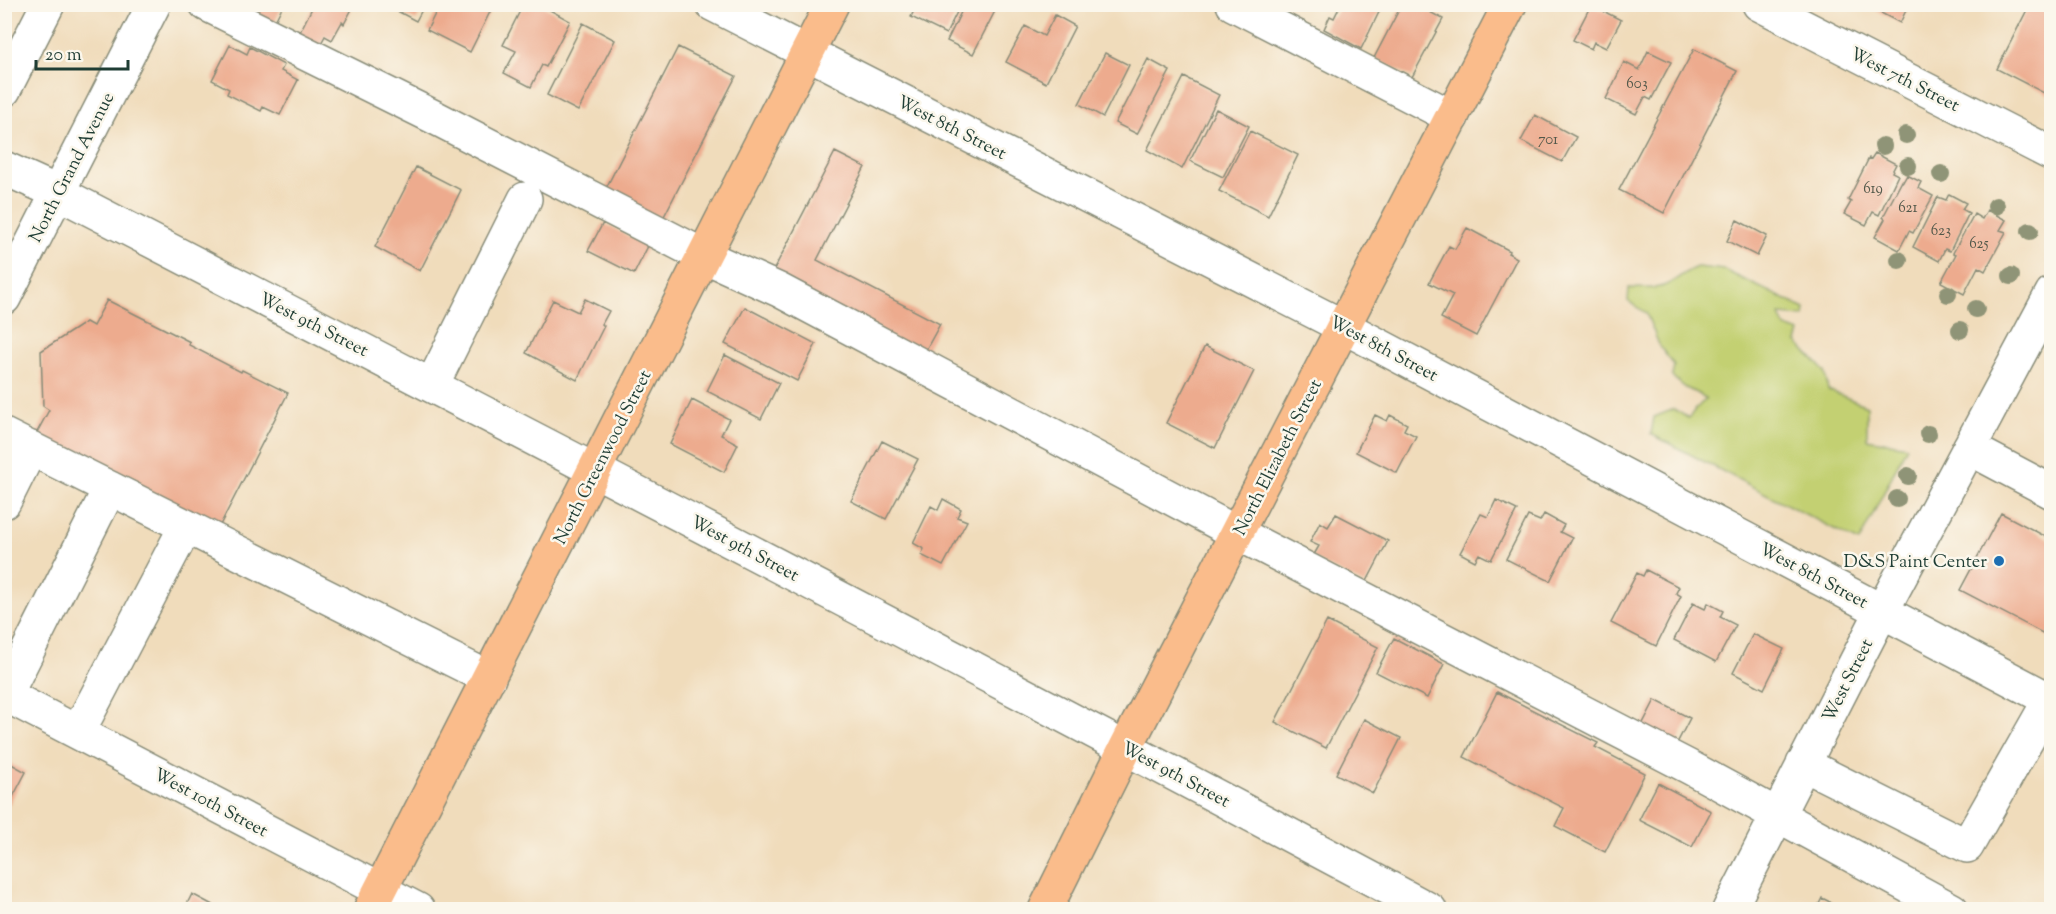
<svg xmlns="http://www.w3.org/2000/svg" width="2056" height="914" font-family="'Sorts Mill Goudy',serif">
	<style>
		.green { fill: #c3d072; stroke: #718653; stroke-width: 1.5 }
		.building { fill: #edab8e }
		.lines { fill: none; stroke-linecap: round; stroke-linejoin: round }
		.minor-casing { stroke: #888c78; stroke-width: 36 }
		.major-casing { stroke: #888c78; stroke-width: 36 }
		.minor { stroke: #fff; stroke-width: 33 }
		.major { stroke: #fabc8b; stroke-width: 33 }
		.tree { fill: #8f9477 }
		.poi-dot { fill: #1f6fb2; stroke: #fbf7ec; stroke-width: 2 }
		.labels { text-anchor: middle; stroke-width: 5; stroke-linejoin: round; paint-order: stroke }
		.number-label { font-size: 15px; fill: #52584a }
		.street-label { font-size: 18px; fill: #1f3d34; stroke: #fbf7ec }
		.poi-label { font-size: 18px; fill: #1f3d34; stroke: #fbf7ec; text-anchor: end }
	</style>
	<rect width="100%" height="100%" fill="#fbf7ec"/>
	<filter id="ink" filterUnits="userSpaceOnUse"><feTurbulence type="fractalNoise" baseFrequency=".0167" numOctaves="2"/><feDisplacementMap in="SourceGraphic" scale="12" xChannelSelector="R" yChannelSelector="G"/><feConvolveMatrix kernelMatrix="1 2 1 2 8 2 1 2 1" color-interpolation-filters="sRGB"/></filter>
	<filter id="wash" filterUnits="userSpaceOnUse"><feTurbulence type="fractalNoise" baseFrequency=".008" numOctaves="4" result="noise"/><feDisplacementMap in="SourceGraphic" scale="24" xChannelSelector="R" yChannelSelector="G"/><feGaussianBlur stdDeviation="1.35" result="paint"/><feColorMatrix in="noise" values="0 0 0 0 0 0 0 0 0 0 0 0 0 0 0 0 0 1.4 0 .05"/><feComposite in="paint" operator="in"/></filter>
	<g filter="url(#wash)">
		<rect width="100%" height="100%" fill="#f0dcbb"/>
		<path class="green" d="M1697 267 1724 270 1805 309 1804 317 1780 315 1785 327 1800 332 1797 342 1825 372 1828 390 1867 406V439L1907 446 1859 542 1651 434 1654 417 1674 409 1688 418 1706 398 1686 388 1672 377 1674 365 1660 347 1646 313 1628 301 1629 288C1641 288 1657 290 1668 284 1679 279 1683 272 1697 267Z"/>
		<g id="blocks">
			<path class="building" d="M314 4H344L352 9 344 24 342 22 332 40 325 36 318 49 297 38Z
				M384 4H425L416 21Z
				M440 4H494L470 52 427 30Z
				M529 4H539L570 21 546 67 542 65 531 87 504 73 516 51 503 45 522 7 526 9Z
				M917 4H961L946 34 911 17Z
				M965 4H988L996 9 973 54 947 41Z
				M1341 4H1383L1361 49 1324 29 1330 16 1334 18Z
				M1402 4H1415L1443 19 1412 77 1374 58Z
				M1864 4H1909L1900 23Z
				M2030 4H2052V97L1997 69Z
				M237 5H283L271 29Z
				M1591 5 1621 20 1606 48 1594 42 1591 49 1573 40Z
				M1055 15 1075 26 1046 83 1006 62 1025 26 1044 36Z
				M583 23 615 40 578 111 547 95Z
				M230 45 247 54 250 47 284 65 281 71 298 80 280 115 263 107 261 111 227 94 229 89 212 80Z
				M678 47 736 76 658 228 601 198Z
				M1694 49 1737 71 1664 213 1619 190Z
				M1648 51 1671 62 1651 100 1645 97 1636 114 1606 99 1624 62 1639 70Z
				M1105 53 1129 65 1103 117 1079 104Z
				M1148 59 1170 71 1137 134 1115 123Z
				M1184 77 1219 95 1182 169 1147 150Z
				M1216 109 1249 126 1223 177 1190 161Z
				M1535 115 1576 137 1562 162 1521 141Z
				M1250 131 1298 155 1268 216 1219 191Z
				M835 152 865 167 817 260 940 324 923 355 770 277Z
				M1875 153 1896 164 1892 172 1898 175 1879 215 1873 212 1866 225 1844 214 1851 202 1848 200 1869 158 1871 159Z
				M416 167 461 190 420 271 375 247Z
				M1907 175 1921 182 1918 188 1933 196 1913 233 1909 231 1899 250 1875 237 1885 219 1883 217 1902 181 1903 182Z
				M1949 194 1966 203 1962 209 1969 213 1950 251 1945 249 1939 261 1913 247 1938 197 1946 200Z
				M1987 210 2006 220 2000 230 2006 232 1985 271 1978 267 1964 294 1941 282 1956 254 1953 253 1974 214 1982 219Z
				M1737 220 1767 236 1757 256 1727 241Z
				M603 223 648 246 634 274 588 251Z
				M1467 228 1510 251 1508 253 1517 258 1476 336 1441 318 1453 295 1429 283 1449 246 1455 249Z
				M585 299 609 311 602 324 604 326 577 380 526 353 553 300 578 312Z
				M107 300 190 342 189 345 241 372 242 370 288 393 217 531 35 436 49 410 43 406 41 351 86 322 93 326Z
				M745 307 816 344 797 381 725 344Z
				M1205 346 1254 371 1215 448 1166 423Z
				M725 355 779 383 761 419 707 391Z
				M692 400 729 419 721 435 738 444 724 472 670 444Z
				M1375 415 1387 421 1390 415 1407 424 1404 430 1416 436 1397 473 1356 452Z
				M882 441 918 459 886 519 851 501Z
				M943 499 961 509 957 517 967 521 943 566 921 555 924 549 913 543 931 506 938 510Z
				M1496 500 1517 510 1491 560 1479 554 1475 561 1460 553 1481 514 1488 517Z
				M2001 513 2052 540V638L1960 590Z
				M1336 514 1388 541 1365 585 1312 558 1319 546 1310 542 1320 522 1328 527Z
				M1544 514 1564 525 1560 532 1572 538 1550 581 1506 559 1528 516 1540 521Z
				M1646 570 1679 587 1676 593 1681 596 1656 646 1611 623 1637 573 1643 576Z
				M1693 603 1705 609 1708 603 1723 611 1720 617 1736 625 1716 662 1674 640Z
				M1327 621 1378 647 1326 748 1275 722Z
				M1753 634 1784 649 1764 689 1733 673Z
				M1394 638 1444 664 1427 698 1376 672Z
				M1497 692 1598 743 1595 747 1645 773 1605 852 1555 826 1564 808 1464 757Z
				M1655 700 1690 718 1674 749 1639 731Z
				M1364 719 1401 738 1373 793 1336 774Z
				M4 760 26 772 4 814Z
				M1658 783 1711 811 1692 847 1639 820Z
				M192 894 222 910H184Z
				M1822 898 1846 910H1816Z"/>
		</g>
	</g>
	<g filter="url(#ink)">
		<use href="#blocks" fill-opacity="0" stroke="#888c78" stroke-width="1.5"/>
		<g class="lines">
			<defs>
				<path id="minor" d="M206 4 434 117 704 256 779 290 1237 533 1691 768 1952 910
					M712 4 1344 327 2052 701
					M1233 4 1452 117
					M1759 4 2052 154
					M4 90 48 4
					M4 168 57 192C516 429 974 666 1430 910
					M4 298 154 4
					M432 385 525 199
					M4 435 489 678
					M1969 448 2052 492
					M4 502 31 448
					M4 694 418 910
					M6 694 110 488
					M78 732 186 526
					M1803 764 1967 846 2052 696
					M1729 910 1882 611 2052 293"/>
				<path id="major" d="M370 910 832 4
					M1045 910 1126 747 1510 4"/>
			</defs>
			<use href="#minor" class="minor-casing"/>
			<use href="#major" class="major-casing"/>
			<use href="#minor" class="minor"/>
			<use href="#major" class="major"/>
		</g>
		<g class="tree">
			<circle cx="1906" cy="135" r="9"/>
			<circle cx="1883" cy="146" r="9"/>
			<circle cx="1908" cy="166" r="9"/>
			<circle cx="1941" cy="174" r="9"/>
			<circle cx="1996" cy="206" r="9"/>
			<circle cx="2030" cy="231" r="9"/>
			<circle cx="1899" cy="260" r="9"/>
			<circle cx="2011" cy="276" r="9"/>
			<circle cx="1948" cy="294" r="9"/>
			<circle cx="1976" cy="309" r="9"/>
			<circle cx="1960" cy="330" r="9"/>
			<circle cx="1928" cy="434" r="9"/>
			<circle cx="1908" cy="476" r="9"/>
			<circle cx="1897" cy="499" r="9"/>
		</g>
	</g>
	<circle class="poi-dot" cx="1999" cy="561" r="6"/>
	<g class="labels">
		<g class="number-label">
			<text x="1637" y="88">603</text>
			<text x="1548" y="144">701</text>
			<text x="1873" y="193">619</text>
			<text x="1908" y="212">621</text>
			<text x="1941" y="235">623</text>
			<text x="1979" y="248">625</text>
		</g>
		<g class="street-label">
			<text transform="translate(1905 79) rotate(27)" y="6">West 7th Street</text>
			<text transform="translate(952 127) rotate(27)" y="6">West 8th Street</text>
			<text transform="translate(71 167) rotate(-63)" y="6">North Grand Avenue</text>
			<text transform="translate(314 324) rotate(27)" y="6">West 9th Street</text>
			<text transform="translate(1384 348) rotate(28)" y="6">West 8th Street</text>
			<text transform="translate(602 457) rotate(-63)" y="6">North Greenwood Street</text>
			<text transform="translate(1277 457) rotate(-63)" y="6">North Elizabeth Street</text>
			<text transform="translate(745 548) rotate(28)" y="6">West 9th Street</text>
			<text transform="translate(1814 575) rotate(28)" y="6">West 8th Street</text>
			<text transform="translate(1847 680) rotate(-63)" y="6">West Street</text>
			<text transform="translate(1176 774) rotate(28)" y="6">West 9th Street</text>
			<text transform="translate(211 802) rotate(28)" y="6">West 10th Street</text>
		</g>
		<g class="poi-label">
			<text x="1987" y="567">D&amp;S Paint Center</text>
		</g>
	</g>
	<rect width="2056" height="914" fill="none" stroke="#fbf7ec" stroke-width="24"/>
	<path d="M36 60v9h92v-9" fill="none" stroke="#1f3d34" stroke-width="3"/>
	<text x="45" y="60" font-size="18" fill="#1f3d34" stroke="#fbf7ec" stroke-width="4.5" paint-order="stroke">20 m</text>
</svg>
